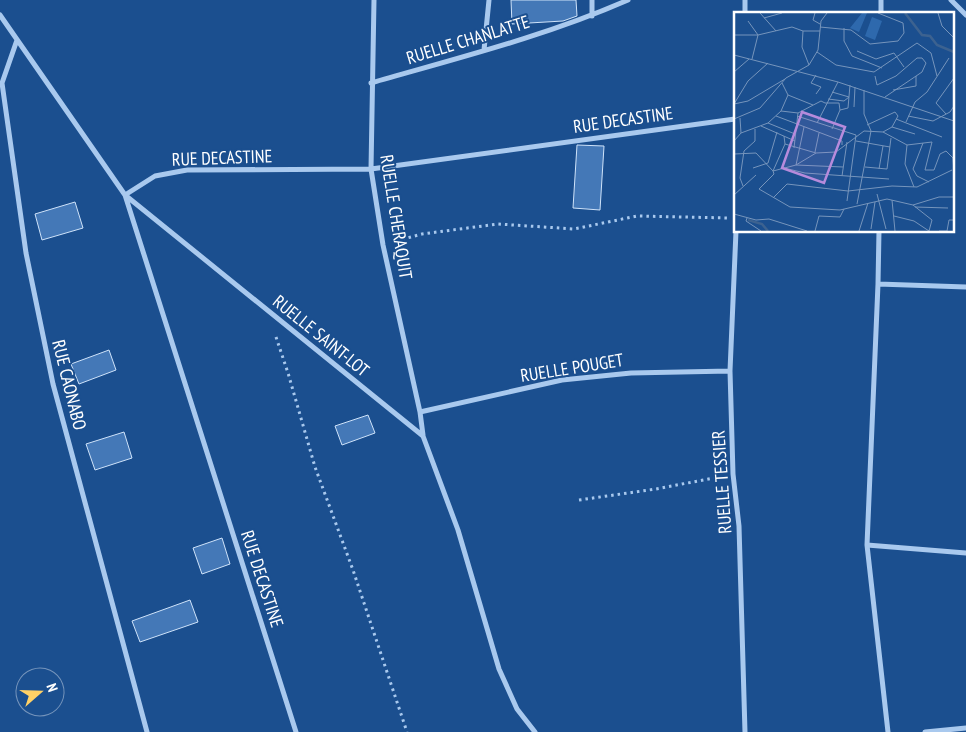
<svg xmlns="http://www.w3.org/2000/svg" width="966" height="732" font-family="'PT Sans Narrow',sans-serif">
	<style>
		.building { fill: #4478b7; stroke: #cfe3fa }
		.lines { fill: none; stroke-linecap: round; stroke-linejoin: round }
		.path { stroke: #a9c9ee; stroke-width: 3; stroke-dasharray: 2.5 4; stroke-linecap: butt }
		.minor { stroke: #a9c9ee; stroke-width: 5 }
		.labels { text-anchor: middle; stroke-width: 4; stroke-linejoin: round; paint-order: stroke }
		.street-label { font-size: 18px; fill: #fff; stroke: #1b4f8f }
		.inset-river { fill: none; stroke: #3c6290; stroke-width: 2.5 }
		.inset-road { fill: none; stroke: #7695bc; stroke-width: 1 }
		.view { fill: #b68bdc; fill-opacity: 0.15; stroke: #b68bdc; stroke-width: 2.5 }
		.inset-edge { fill: none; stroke: #fff; stroke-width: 2.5 }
	</style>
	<rect width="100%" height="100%" fill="#1b4f8f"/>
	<path class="building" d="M511 0H576L577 16 563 21 512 24Z
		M577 145 604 146 600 210 573 208Z
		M75 202 83 228 42 240 35 214Z
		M109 350 116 370 79 384 71 364Z
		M368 415 375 433 342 445 335 426Z
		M124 432 132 458 95 470 86 444Z
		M222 538 230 564 202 574 193 548Z
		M190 600 198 622 140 642 132 621Z"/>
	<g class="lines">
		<path class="path" d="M396 241 422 234 498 224 574 229 637 216 729 218
			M276 337 288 373 315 467 353 570 407 732
			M579 500 656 489 719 477"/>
		<path class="minor" d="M374 0 371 169 383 245 420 412 423 435
			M951 0 966 15
			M745 14V0
			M881 14V0
			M0 15 125 195 423 436 458 530 499 669 517 709 535 732
			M592 16V0
			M17 40 2 83 26 253 53 384 147 732
			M484 50 489 0
			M371 83C458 58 546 36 628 0
			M736 231 730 371 733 474 739 526 745 732
			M879 231 878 284 867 545 888 732
			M878 284 966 287
			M420 412 562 380 631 373 730 371
			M867 545 966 553
			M296 732 125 195 155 176 187 170 371 169 735 119
			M925 732 966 728"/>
	</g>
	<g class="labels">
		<g class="street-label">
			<text transform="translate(468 40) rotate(-17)" y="6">RUELLE CHANLATTE</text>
			<text transform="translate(623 120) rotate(-8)" y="6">RUE DECASTINE</text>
			<text transform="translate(222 158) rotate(-2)" y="6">RUE DECASTINE</text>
			<text transform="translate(396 217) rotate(81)" y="6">RUELLE CHERAQUIT</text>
			<text transform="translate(321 336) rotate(39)" y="6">RUELLE SAINT-LOT</text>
			<text transform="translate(572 368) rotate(-9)" y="6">RUELLE POUGET</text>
			<text transform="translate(69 385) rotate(76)" y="6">RUE CAONABO</text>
			<text transform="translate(722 482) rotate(-94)" y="6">RUELLE TESSIER</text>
			<text transform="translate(262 579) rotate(72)" y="6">RUE DECASTINE</text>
		</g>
	</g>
	<g transform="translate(734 12)">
		<rect width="220" height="220" fill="#1b4f8f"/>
		<path d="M128 1H133L125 20 116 16ZM138 5 148 9 141 28 131 24Z" fill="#2e69ad"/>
		<path class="inset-river" d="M171 1 188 23 196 24 203 33 220 40M14 208 28 212 34 219"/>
		<path class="inset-road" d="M26 1 42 19M81 1 79 8 86 12M204 1 208 14 220 26M30 6 48 1M14 9 24 23 18 47M86 15 117 18 136 32 164 29 170 21 169 11 144 1M110 16V29L118 44 148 56M69 19 68 35 75 53M0 23H24L58 15 69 19H86M123 39 142 47 160 41 170 55M83 40 102 53 140 60 183 31 197 41 203 64M0 43 104 70 220 109M0 60 15 47M82 63 77 71 87 75 82 82M141 64 143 73 162 64 183 46H188L192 51 188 60 151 85M159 78 182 74V64M98 80 115 85M54 83 79 93M94 87 110 89 115 85M91 91H105L106 98M0 92 14 89 51 67M0 92 14 69 34 51M120 95 121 75M47 99 64 101M212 102 202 91 220 66M42 104 108 129V133M63 104 122 123 113 189M174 104 199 109 216 100 220 94M0 107 26 96 52 66 75 53 84 38 87 9 93 1M162 107 208 125M172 110 181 90 193 80 215 46M34 111 61 122M83 111 104 70M133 113 161 100 164 104 158 115 149 120M27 114 61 129M70 115 62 153 109 155M158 115 181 122M98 117 106 98 114 96 116 73M7 121 34 111 47 99 54 83 48 71M50 124 51 132 39 159 40 162 25 177 56 195 106 198 153 187 179 193 205 185H220M0 129 7 121 6 106M122 129 156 135M189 131 179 157 183 164 195 170M51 132 82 141M173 133 171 152 180 175M60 136 64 101 87 89 91 91M81 140 85 121M0 142 22 141 39 159M131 155 153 157 157 126M19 156 34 151 43 120M50 156 71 161 155 167M145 157 149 134M39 159 62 153 82 141 102 140 130 119 149 120 173 133 198 130 191 158H200L206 142 212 139 219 146 220 161M108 164 113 130M9 174 6 166 10 139 21 129V117M143 182 152 217M0 183 22 163M39 186 53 172 114 179 158 174 183 175 218 158M158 188 161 219M123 192 137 119 130 102V78M179 193 198 208 195 219M181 195 214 196M0 202 22 208 35 207 73 219M160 204 180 209 195 219M13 206 12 209 27 219M137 217 141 190M81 219 85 204 106 205 110 197M125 219 134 191M205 219H213L215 208H220"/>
		<path class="view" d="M68 100 111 115 90 171 48 156Z"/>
		<rect width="220" height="220" class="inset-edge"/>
	</g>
	<g transform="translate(40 692) rotate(70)"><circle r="24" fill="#1b4f8f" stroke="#7695bc"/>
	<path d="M0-4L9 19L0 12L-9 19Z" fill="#ffd166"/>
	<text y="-8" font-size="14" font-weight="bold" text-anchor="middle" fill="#ffffff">N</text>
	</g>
</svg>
